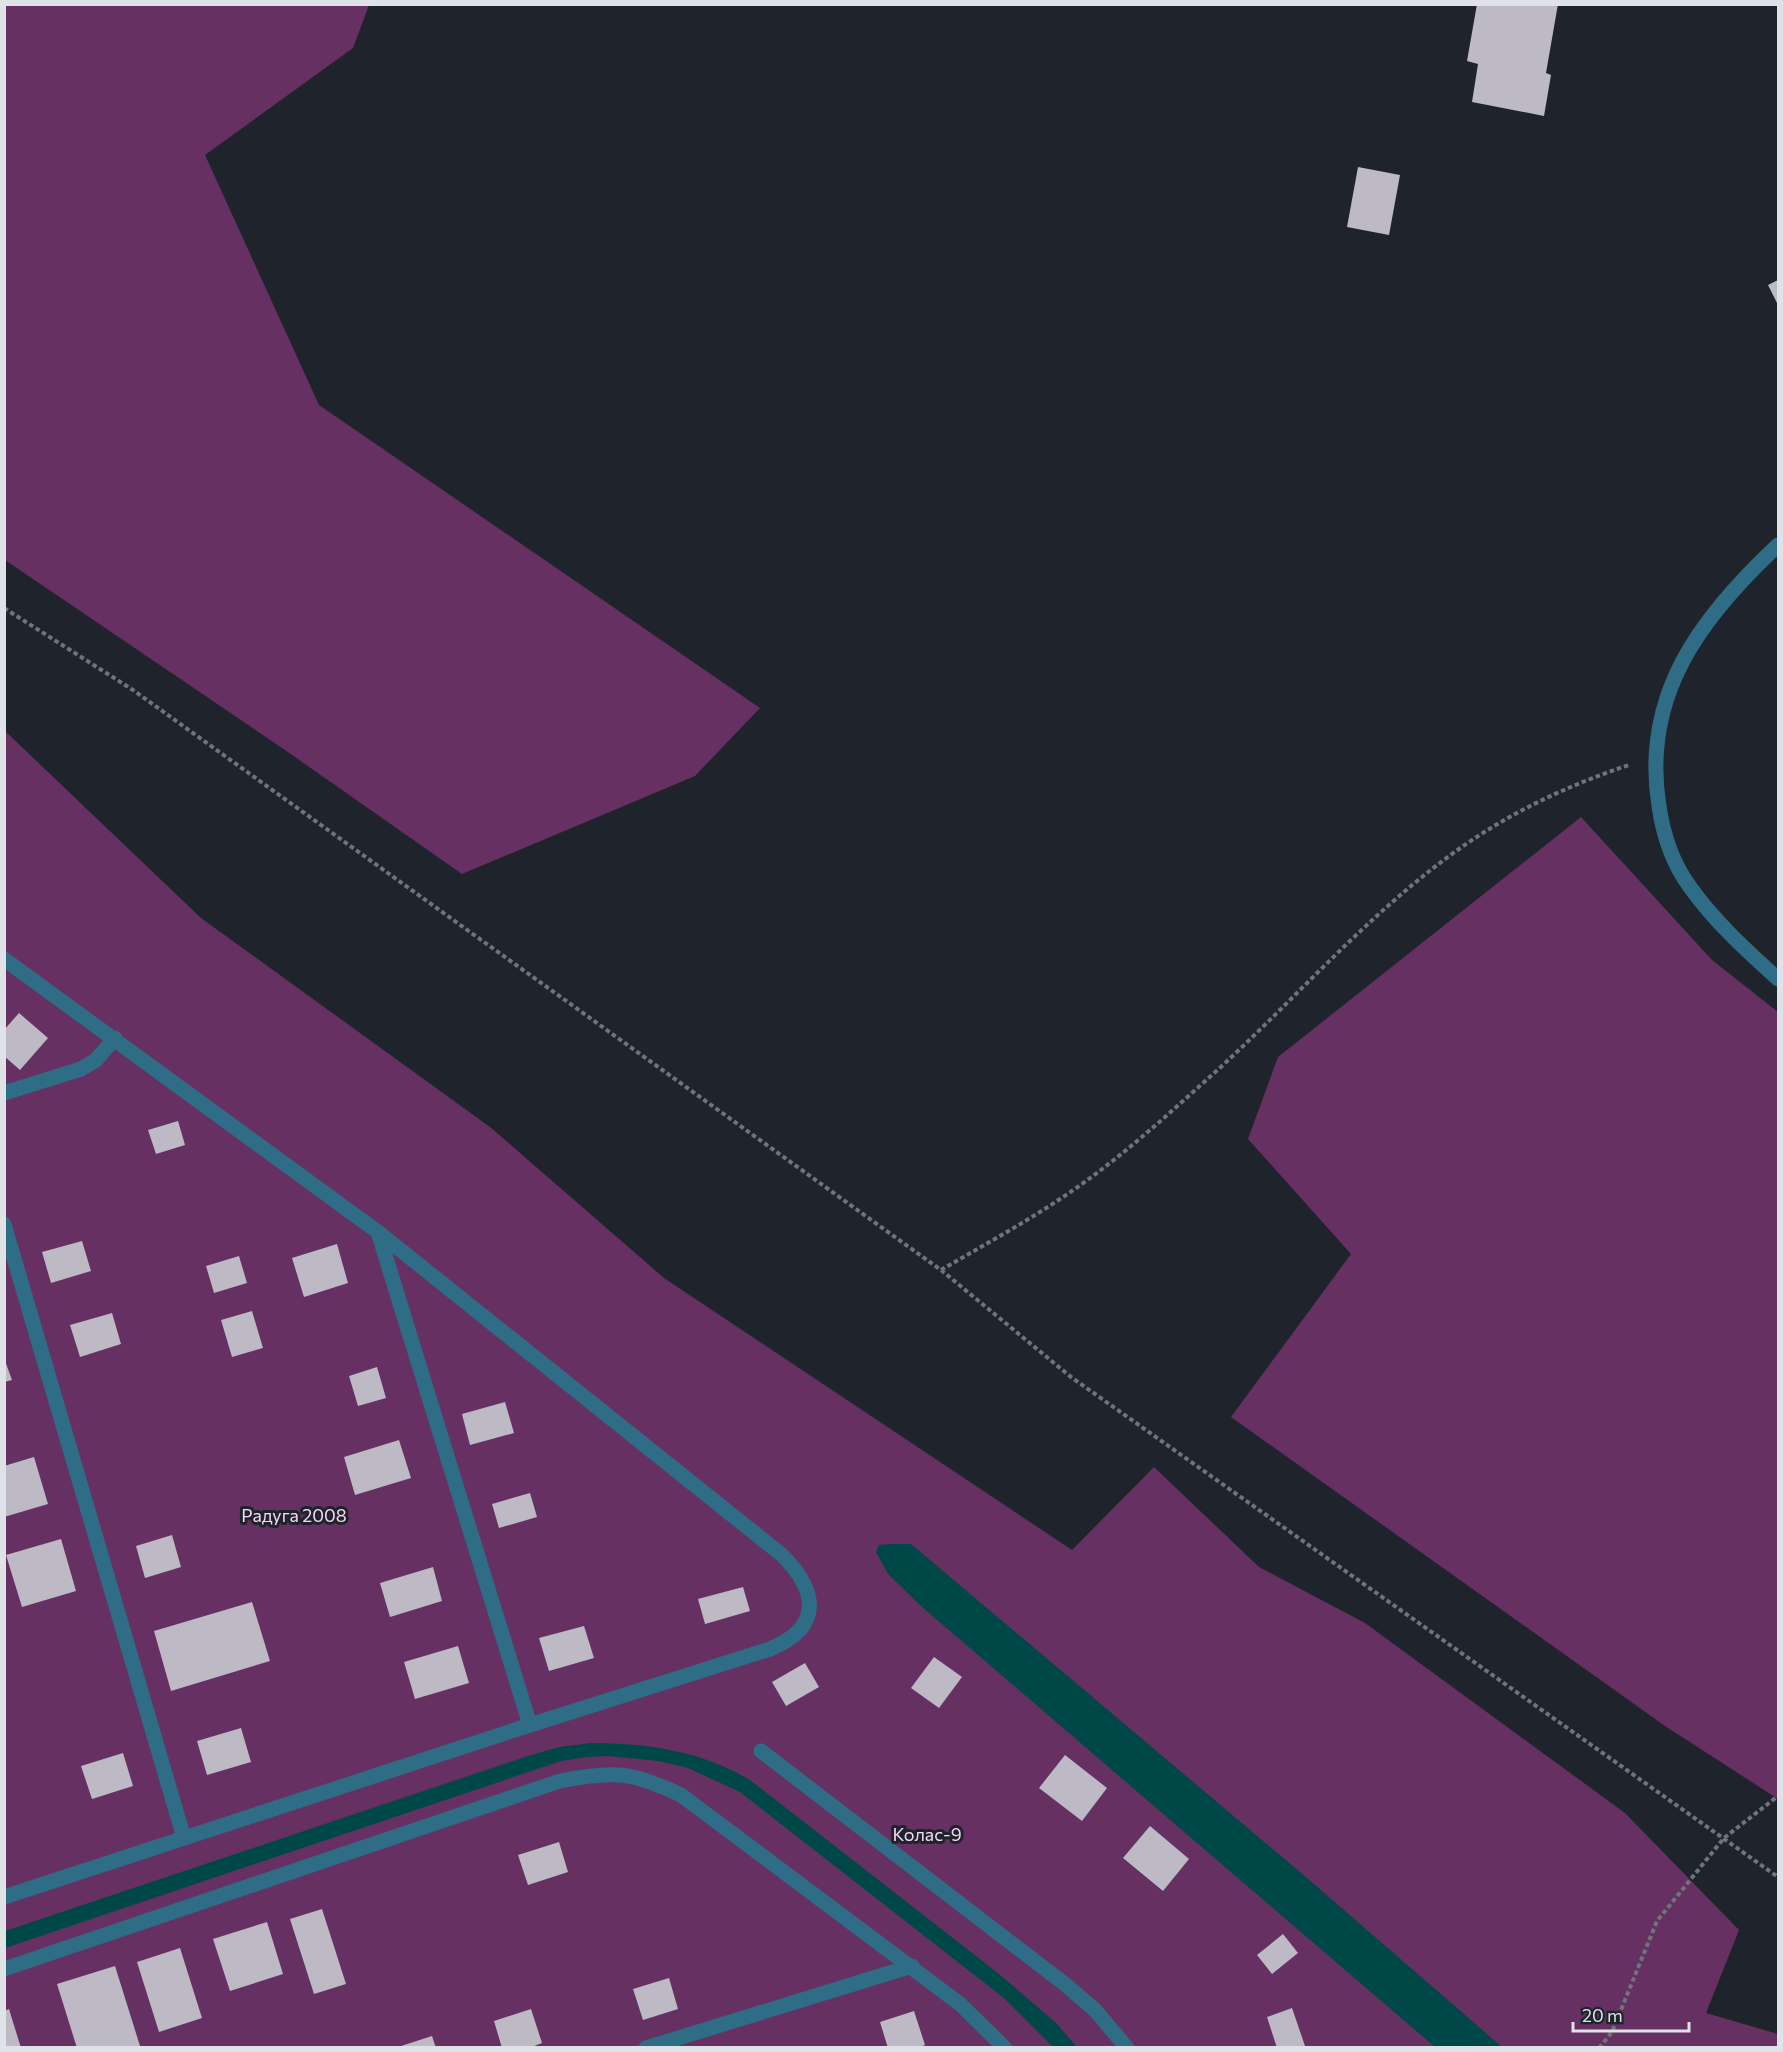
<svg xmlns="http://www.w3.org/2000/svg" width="1783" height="2052" font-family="Commissioner,sans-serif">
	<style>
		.green { fill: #663062 }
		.water { fill: #004747 }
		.building { fill: #bdbac6 }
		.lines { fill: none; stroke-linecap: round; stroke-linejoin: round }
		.path { stroke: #6f737a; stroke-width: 4; stroke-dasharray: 4.5 3; stroke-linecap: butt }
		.lane { stroke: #2f6c85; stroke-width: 15 }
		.street { stroke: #2f6c85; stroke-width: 15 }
		.labels { text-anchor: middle; stroke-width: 6; stroke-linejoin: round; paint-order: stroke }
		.park-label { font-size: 18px; fill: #f9d8f5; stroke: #1f232b }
	</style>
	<rect width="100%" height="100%" fill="#1f232b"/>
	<path class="green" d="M4 5H369L353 48 205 155 319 405 760 708 695 776 462 874 285 750 5 560Z
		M4 730 201 918 490 1127 664 1278 1072 1550 1154 1467 1259 1567 1365 1623 1625 1813 1739 1930 1706 2013 1778 2034V2047H5Z
		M1581 817 1712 960 1778 1012V1799L1665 1726 1231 1417 1351 1254 1248 1139 1278 1057Z"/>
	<path class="water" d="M892 1544H911L1300 1872 1502 2047H1435L922 1607 888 1574 876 1552 879 1545Z
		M591 1743C648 1743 701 1751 750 1780L999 1974 1055 2022 1077 2047H1053L1004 1998 740 1792 688 1768 658 1761 609 1756 586 1757 561 1761 5 1948V1931L531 1755 560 1747Z"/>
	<path class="building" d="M1477 4H1558L1546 73 1551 75 1544 116 1472 102 1478 64 1467 61Z
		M1358 167 1400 175 1389 235 1347 227Z
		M1778 280V305L1768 285Z
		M19 1013 48 1038 20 1070 4 1056V1030Z
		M178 1121 185 1145 156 1154 148 1130Z
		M82 1241 91 1271 51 1283 42 1252Z
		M337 1244 348 1283 304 1297 292 1258Z
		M239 1256 247 1283 214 1293 206 1266Z
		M252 1311 263 1348 232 1357 221 1320Z
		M112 1313 121 1344 80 1357 70 1325Z
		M4 1358 12 1380 4 1382Z
		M377 1367 386 1398 358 1406 349 1376Z
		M505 1402 514 1433 470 1445 462 1414Z
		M399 1440 411 1478 355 1495 344 1457Z
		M34 1457 48 1504 4 1517V1466Z
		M530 1493 537 1517 499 1528 492 1504Z
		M172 1535 181 1567 145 1578 136 1546Z
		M61 1539 76 1591 22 1607 6 1555Z
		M433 1567 442 1601 390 1617 380 1583Z
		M743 1587 750 1611 705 1624 698 1599Z
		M252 1602 270 1661 171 1691 154 1631Z
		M584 1626 594 1658 549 1671 539 1638Z
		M458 1646 469 1683 415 1699 404 1662Z
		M934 1657 962 1677 939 1708 911 1688Z
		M805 1663 819 1687 786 1706 772 1682Z
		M241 1728 251 1762 207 1775 197 1741Z
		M123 1753 133 1786 92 1799 81 1766Z
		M1065 1755 1107 1788 1082 1821 1039 1788Z
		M1150 1826 1189 1859 1163 1891 1123 1858Z
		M559 1842 568 1872 528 1885 518 1855Z
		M322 1909 346 1984 314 1994 290 1919Z
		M267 1922 283 1974 230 1991 213 1939Z
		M1283 1934 1298 1953 1272 1974 1257 1955Z
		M180 1948 202 2018 159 2032 137 1962Z
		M115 1966 140 2046 77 2048 57 1984Z
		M669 1978 678 2009 643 2020 633 1989Z
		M1292 2008 1305 2046 1277 2048 1267 2017Z
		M9 2009 21 2048H4V2011Z
		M531 2009 542 2043 529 2048H502L494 2021Z
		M914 2011 925 2045 917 2048H888L880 2022Z
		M432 2036 436 2048H398V2047Z"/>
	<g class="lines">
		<path class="path" d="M4 608 133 690 941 1270 1071 1377 1778 1877
			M941 1270C984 1245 1028 1221 1069 1193 1116 1161 1160 1122 1202 1084 1289 1007 1364 916 1459 849 1511 812 1569 785 1629 765
			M1599 2048 1612 2032 1657 1921 1724 1838 1778 1796"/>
		<path class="lane" d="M4 959 378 1232 782 1555C818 1591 823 1627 770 1649L530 1725 4 1897
			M4 1093 81 1069 96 1060 115 1038
			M4 1224 184 1838
			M378 1232 530 1725
			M761 1751 1066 1985 1096 2011 1127 2048
			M4 1969 560 1781C613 1770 633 1772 681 1795L960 2004 1005 2048
			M646 2048 912 1966"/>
		<path class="street" d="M1778 545C1701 617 1641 695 1659 806 1663 834 1673 864 1690 887 1714 921 1747 951 1778 979"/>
	</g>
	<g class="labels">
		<g class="park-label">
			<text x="294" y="1522">Радуга 2008</text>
			<text x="927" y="1841">Колас-9</text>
		</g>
	</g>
	<rect width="1783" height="2052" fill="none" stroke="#dfe2e7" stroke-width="12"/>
	<path d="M1573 2022v9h116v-9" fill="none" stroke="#dfe2e7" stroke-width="3"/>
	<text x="1582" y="2022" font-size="18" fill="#dfe2e7" stroke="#1f232b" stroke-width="4.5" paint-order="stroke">20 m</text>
</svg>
